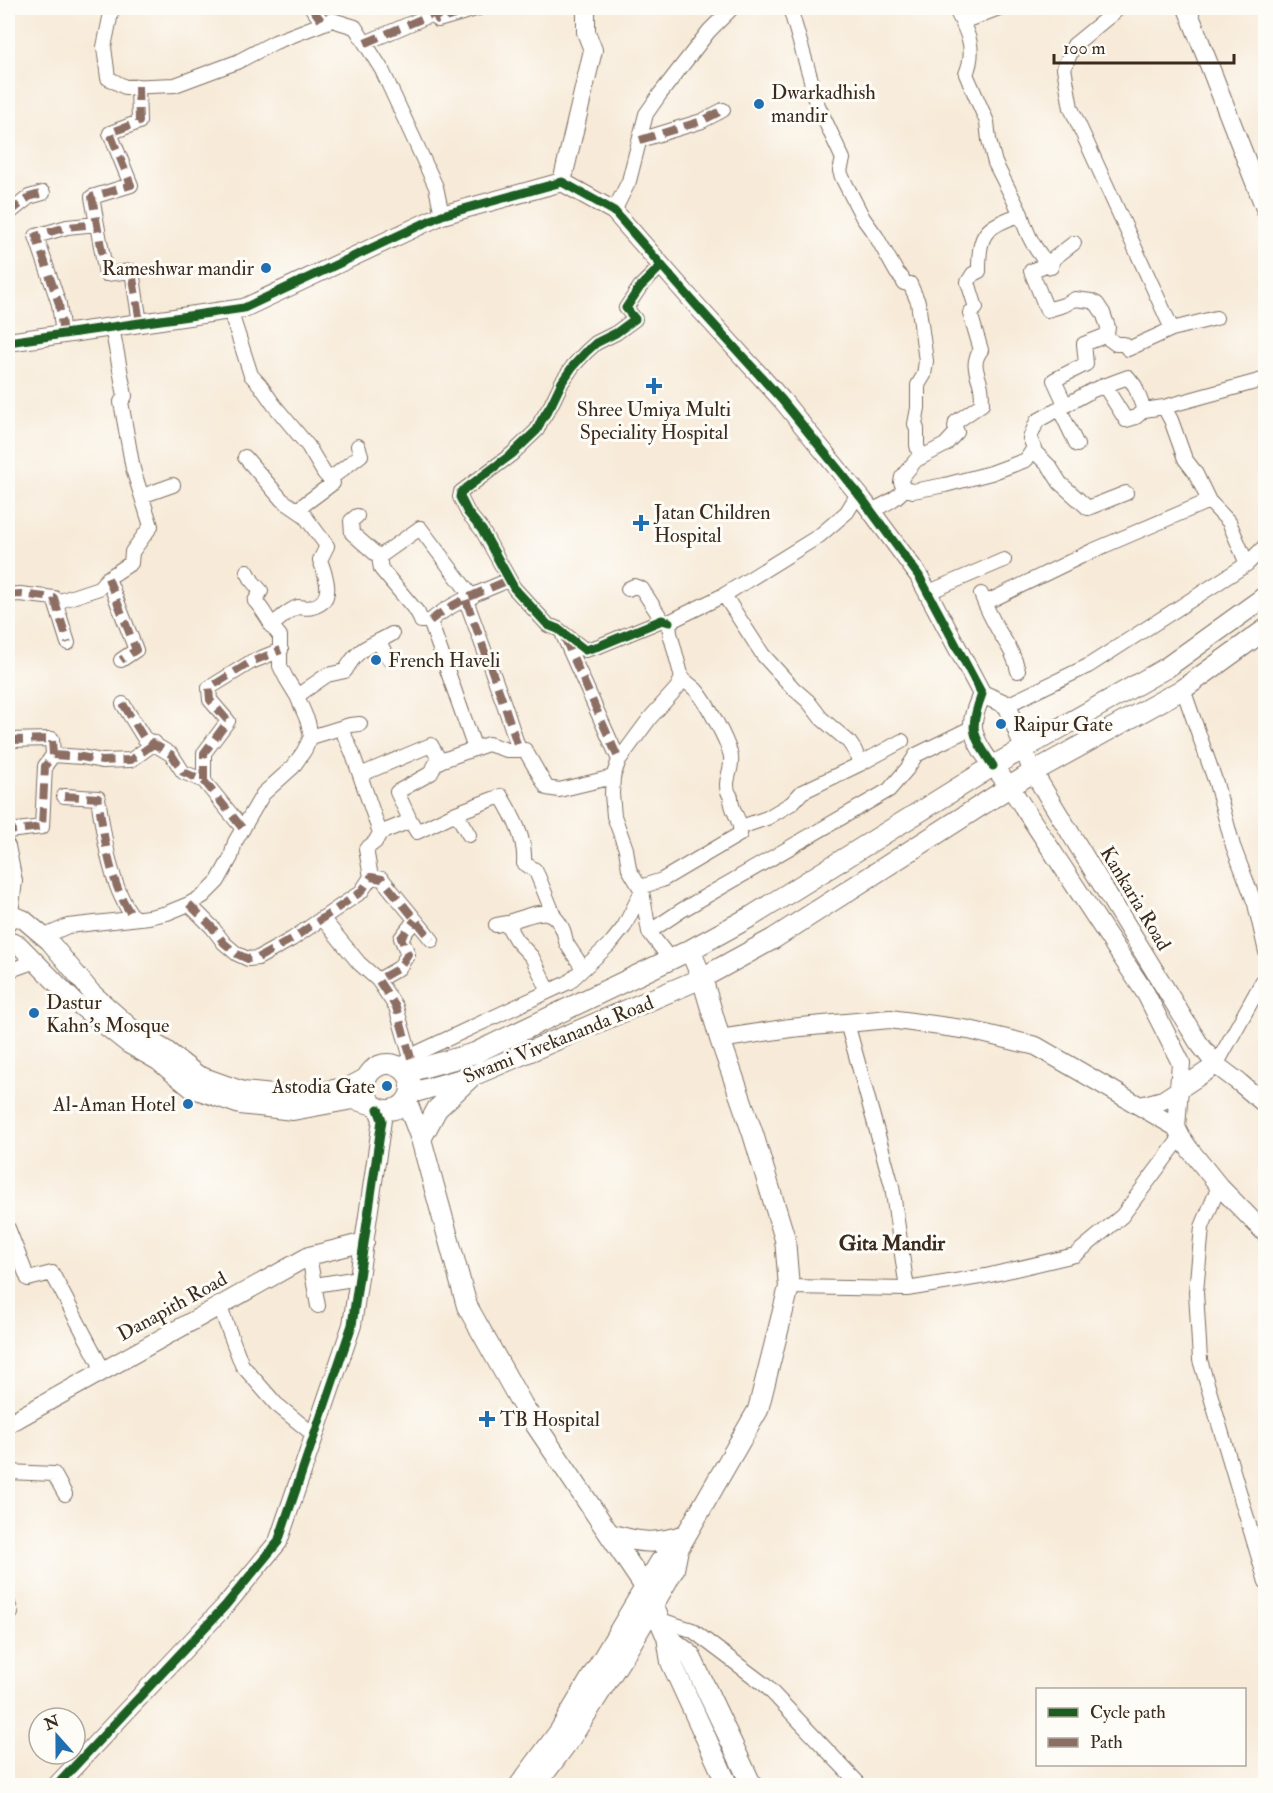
<svg xmlns="http://www.w3.org/2000/svg" width="1273" height="1793" font-family="'IM FELL Double Pica',serif">
	<style>
		.lines { fill: none; stroke-linecap: round; stroke-linejoin: round }
		.street-casing { stroke: #7d6d5f; stroke-width: 16 }
		.secondary-casing { stroke: #7d6d5f; stroke-width: 20 }
		.primary-casing { stroke: #7d6d5f; stroke-width: 22 }
		.street { stroke: #fff; stroke-width: 14 }
		.secondary { stroke: #fff; stroke-width: 18 }
		.primary { stroke: #fff; stroke-width: 20 }
		.quiet { stroke: #8d6e63; stroke-width: 8; stroke-dasharray: 15 8; stroke-linecap: butt }
		.cycleway-casing { stroke: #fdfcf7; stroke-width: 13 }
		.cycleway { stroke: #1b5e20; stroke-width: 9 }
		.poi-dot { fill: #1f6fb2; stroke: #fdfcf7; stroke-width: 2 }
		.labels { text-anchor: middle; stroke-width: 6; stroke-linejoin: round; paint-order: stroke }
		.poi-label { font-size: 20px; fill: #3b2a1e; stroke: #fdfcf7; text-anchor: start }
		.street-label { font-size: 20px; fill: #3b2a1e; stroke: #fdfcf7 }
		.neighbourhood-label { font-size: 21px; font-weight: bold; fill: #3b2a1e; stroke: #fdfcf7 }
	</style>
	<rect width="100%" height="100%" fill="#fdfcf7"/>
	<filter id="ink" filterUnits="userSpaceOnUse"><feTurbulence type="fractalNoise" baseFrequency=".0167" numOctaves="2"/><feDisplacementMap in="SourceGraphic" scale="12" xChannelSelector="R" yChannelSelector="G"/><feConvolveMatrix kernelMatrix="1 2 1 2 8 2 1 2 1" color-interpolation-filters="sRGB"/></filter>
	<filter id="wash" filterUnits="userSpaceOnUse"><feTurbulence type="fractalNoise" baseFrequency=".008" numOctaves="4" result="noise"/><feDisplacementMap in="SourceGraphic" scale="24" xChannelSelector="R" yChannelSelector="G"/><feGaussianBlur stdDeviation="1.35" result="paint"/><feColorMatrix in="noise" values="0 0 0 0 0 0 0 0 0 0 0 0 0 0 0 0 0 1.4 0 .05"/><feComposite in="paint" operator="in"/></filter>
	<g filter="url(#wash)">
		<rect width="100%" height="100%" fill="#f7ead8"/>
	</g>
	<g filter="url(#ink)">
		<g class="lines">
			<defs>
				<path id="street" d="M112 8 104 47 108 78 125 87 175 85 237 62 275 42 332 20 355 27 382 70 436 187 442 215
					M312 8 323 23
					M790 8 811 80 813 95 843 159 840 171 842 177 863 218 876 236 897 273 902 278 904 283 910 284 918 302 926 361 924 375 918 385V408L915 424 917 429V445L920 458
					M1117 8 1118 9 1074 45 1064 68 1071 108 1172 329
					M1262 8 1266 17
					M962 22 999 8
					M365 43 435 13 438 20 479 8
					M138 86 139 122 110 133 131 185 92 197 106 274 132 271 140 323
					M640 140 702 121 723 110
					M614 211 629 181 646 114 660 94 709 31 732 8
					M8 214 29 197 43 193
					M1021 214C1027 235 1035 251 1051 267L1053 259 1074 243
					M1048 264 1031 271 1047 310 1064 305 1075 299 1091 301 1097 304 1103 313 1108 327 1107 335 1084 344 1086 364 1054 380 1065 404
					M661 266 640 287 626 308 635 319 616 333 596 343 586 352 573 366 562 382 551 405 541 421 537 430 512 454 461 492 460 497 468 513 482 530 514 588 548 625 558 629 585 650 599 646 662 620 669 622
					M230 310 251 375 260 385 274 405 308 446 324 473 333 483 298 509
					M63 334 59 304 36 236 67 227 97 224
					M1105 336 1116 344H1124L1128 349 1172 329 1216 318
					M1104 385 1126 420 1136 417 1144 410
					M1164 407 1266 379
					M1059 408 1077 445
					M1033 450 1050 467 1060 483 1088 508 1126 493
					M245 457 282 500 304 515 327 546 320 560C326 576 336 601 312 607 308 609 303 607 298 607 288 610 279 620 271 626
					M330 479 361 455 358 446
					M904 489 913 491 945 485 991 473 1026 460 1034 448 1030 438 1037 421 1093 390 1128 377 1135 386 1144 410 1164 407 1171 420 1185 459 1195 472 1209 501 1229 522 1247 564
					M142 496 173 485
					M871 511C883 505 896 500 904 489L901 482 902 477 916 460 945 445 957 432 955 427 956 422 982 404C982 397 982 390 980 383 976 370 972 362 981 350L970 313 976 308 968 282 973 274 979 271C979 231 985 228 1021 214L995 163 989 140 987 122 966 74C977 48 967 31 955 8
					M357 516 351 521 352 533 379 557 381 569 418 613 421 621H430L475 749
					M379 557 420 528 472 597
					M247 571 253 582 261 591 255 601C265 611 270 625 280 636V666L286 678 297 696 308 722 311 737
					M108 578 136 650 121 660
					M628 589 634 586 642 589 662 620
					M929 592 1004 560
					M981 594C986 607 993 621 1000 633 1008 646 1015 656 1018 671
					M8 595 20 594 54 598 68 643
					M724 595 763 655 793 688 808 701 821 718 849 742 855 751 860 764
					M63 600 99 588 108 578 131 563 132 552 151 526 133 469 121 402 125 396 112 327
					M466 600 505 707 519 750
					M985 603 1092 551 1209 501
					M430 621C451 603 483 591 509 580
					M562 633 619 760
					M378 641 389 659
					M1183 689 1216 783 1233 846 1255 904 1266 952
					M297 696 327 675 345 671C360 645 368 648 392 634
					M123 704 144 738 172 755 183 772 204 781 243 829
					M1007 705 1088 666 1247 564 1266 545
					M341 728 352 752 380 833 375 842 366 849 371 877
					M8 740 52 739 53 755 45 766 42 827 8 831
					M53 755 82 757 102 761 131 760 155 743
					M360 775 431 745 440 761
					M204 781V753L228 721 210 700 209 688 251 662 281 650
					M64 796 98 798C104 835 110 888 134 918
					M456 813 501 796C513 816 526 839 524 863L535 870 538 876 555 918
					M741 827 767 818 792 803 802 792 860 764 902 741
					M380 833 410 821
					M469 835 456 813 417 832 410 820 397 792 431 773 435 765 440 761 488 744 507 750H525L547 788 559 790 613 777
					M8 846 15 881 11 914 8 925
					M640 887 662 880 740 834C743 821 730 811 731 797 721 783 733 772 731 757 729 743 706 701 696 690 692 686 686 682 682 678
					M189 904 212 927 224 943 237 954 248 959 258 958 292 939 361 892 371 877 382 879 432 940
					M322 918 359 963 378 980
					M496 925 506 923 516 940 532 957 549 991
					M510 928 514 920C536 914 551 903 563 930 565 935 565 940 567 944 571 951 578 960 583 969
					M649 932 642 891 629 869 626 849 614 816 612 794 613 777 619 760 650 718 677 688 682 678 670 633 669 622 724 595 819 536 847 512 858 494
					M43 937 68 926 149 917 167 913 189 904 203 896 218 881 231 857 235 842 263 794 293 767 304 751 311 737 350 725 360 724
					M670 959 649 932 682 910 889 790 907 769 916 755 973 727
					M8 971 36 961
					M847 1023 892 1186 907 1289
					M411 1058 396 1007 378 980 399 968 408 954 401 938 415 920
					M1216 1065 1266 975
					M400 1067 417 1053 569 982 612 942 624 927 642 891
					M1219 1186 1202 1227 1196 1292 1200 1360 1266 1582
					M8 1228 28 1279 52 1273 103 1370
					M309 1256 318 1306
					M315 1285 359 1278
					M789 1287 907 1289 986 1276 1075 1255 1122 1216 1181 1137
					M219 1305 242 1365 276 1404 314 1435
					M8 1472 54 1474 65 1494
					M8 1604 11 1613
					M660 1620 692 1630 765 1685 861 1786"/>
				<path id="secondary" d="M1187 8 1266 211
					M562 182 593 50 586 32V8
					M8 342 244 308 442 215 562 182 614 211 696 305 782 400 863 500 919 576 982 694C978 704 972 716 973 727 974 746 998 772 1010 787L1146 994 1181 1063 1176 1127 1181 1137 1190 1150 1219 1186 1266 1234
					M982 694 1007 705C1017 727 1023 750 1033 772L1198 1042 1216 1065 1240 1083 1266 1105
					M8 914 23 919 49 941 92 993 137 1033 166 1050 198 1075 243 1091 293 1096 350 1086 367 1077
					M8 941 19 945 75 1002 128 1044 158 1061 191 1088 240 1105 293 1111 353 1100 374 1106
					M720 1039 790 1028 890 1019 969 1030 1036 1046 1176 1127
					M1141 1106 1163 1100 1216 1065
					M8 1424 309 1256 365 1242
					M56 1786 225 1606 278 1542 352 1325 382 1120 378 1109"/>
				<path id="primary" d="M365 1087a23 23 0 1 1 46 0a23 23 0 1 1-46 0Z
					M407 1072 475 1053 690 950 752 916 993 766 1166 668 1266 596
					M412 1093 472 1076 702 978 773 939 1033 772 1183 689 1266 629
					M407 1102 421 1139 467 1306 523 1406 645 1587 667 1637 671 1662 728 1786
					M421 1139 437 1109 470 1078
					M610 1534C639 1543 656 1545 685 1535
					M667 1637 690 1655 752 1786
					M519 1786 559 1732 660 1562 678 1549
					M535 1786 570 1739 632 1642 674 1569 678 1549 758 1410 789 1287 785 1239 753 1134 720 1039 702 978 690 950"/>
			</defs>
			<use href="#street" class="street-casing"/>
			<use href="#secondary" class="secondary-casing"/>
			<use href="#primary" class="primary-casing"/>
			<use href="#street" class="street"/>
			<use href="#secondary" class="secondary"/>
			<use href="#primary" class="primary"/>
			<path class="quiet" d="M312 8 323 23
				M365 43 435 13 438 20 479 8
				M138 86 139 122 110 133 131 185 92 197 106 274 132 271 140 323
				M640 140 702 121 723 110
				M8 214 29 197 43 193
				M63 334 59 304 36 236 67 227 97 224
				M108 578 136 650 121 660
				M8 595 20 594 54 598 68 643
				M466 600 505 707 519 750
				M430 621C451 603 483 591 509 580
				M564 637 619 760
				M123 704 144 738 172 755 183 772 204 781 243 829
				M8 740 52 739 53 755 45 766 42 827 8 831
				M53 755 82 757 102 761 131 760 155 743
				M204 781V753L228 721 210 700 209 688 251 662 281 650
				M64 796 98 798C104 835 110 888 134 918
				M189 904 212 927 224 943 237 954 248 959 258 958 292 939 361 892 371 877 382 879 432 940
				M411 1058 396 1007 378 980 399 968 408 954 401 938 415 920
				M8 1604 11 1613"/>
			<defs>
				<path id="cycleway" d="M661 266 640 287 626 308 635 319 616 333 596 343 586 352 573 366 562 382 551 405 541 421 537 430 512 454 461 492 460 497 468 513 482 530 514 588 548 625 558 629 585 650 599 646 662 620 669 622
					M8 342 244 308 442 215 562 182 614 211 696 305 782 400 863 500 919 576 982 694C968 731 973 735 993 766
					M56 1786 225 1606 278 1542 352 1325 382 1120 378 1109"/>
			</defs>
			<use href="#cycleway" class="cycleway-casing"/>
			<use href="#cycleway" class="cycleway"/>
		</g>
	</g>
	<g class="poi-dot">
		<circle cx="759" cy="104" r="6"/>
		<circle cx="266" cy="268" r="6"/>
		<path d="M651 377h6v6h6v6h-6v6h-6v-6h-6v-6h6z"/>
		<path d="M638 514h6v6h6v6h-6v6h-6v-6h-6v-6h6z"/>
		<circle cx="376" cy="660" r="6"/>
		<circle cx="1001" cy="724" r="6"/>
		<circle cx="34" cy="1013" r="6"/>
		<circle cx="387" cy="1086" r="6"/>
		<circle cx="188" cy="1104" r="6"/>
		<path d="M484 1410h6v6h6v6h-6v6h-6v-6h-6v-6h6z"/>
	</g>
	<g class="labels">
		<g class="poi-label">
			<text x="771" y="99">Dwarkadhish<tspan x="771" dy="23">mandir</tspan></text>
			<text x="254" y="275" text-anchor="end">Rameshwar mandir</text>
			<text x="654" y="416" text-anchor="middle">Shree Umiya Multi<tspan x="654" dy="23">Speciality Hospital</tspan></text>
			<text x="654" y="519">Jatan Children<tspan x="654" dy="23">Hospital</tspan></text>
			<text x="388" y="667">French Haveli</text>
			<text x="1013" y="731">Raipur Gate</text>
			<text x="46" y="1009">Dastur<tspan x="46" dy="23">Kahn's Mosque</tspan></text>
			<text x="375" y="1093" text-anchor="end">Astodia Gate</text>
			<text x="176" y="1111" text-anchor="end">Al-Aman Hotel</text>
			<text x="500" y="1426">TB Hospital</text>
		</g>
		<g class="street-label">
			<text transform="translate(1136 898) rotate(59)" y="7">Kankaria Road</text>
			<text transform="translate(558 1039) rotate(-22)" y="7">Swami Vivekananda Road</text>
			<text transform="translate(172 1306) rotate(-29)" y="7">Danapith Road</text>
		</g>
		<g class="neighbourhood-label">
			<text x="892" y="1250">Gita Mandir</text>
		</g>
	</g>
	<rect width="1273" height="1793" fill="none" stroke="#fdfcf7" stroke-width="30"/>
	<rect x="1036" y="1688" width="210" height="78" fill="#fdfcf7" stroke="#afa8a0" stroke-width="1.5"/>
	<rect x="1048" y="1708" width="30" height="9" fill="#1b5e20" stroke="#afa8a0" stroke-width="1.5"/>
	<text x="1090" y="1718" font-size="18" fill="#3b2a1e">Cycle path</text>
	<rect x="1048" y="1738" width="30" height="9" fill="#8d6e63" stroke="#afa8a0" stroke-width="1.5"/>
	<text x="1090" y="1748" font-size="18" fill="#3b2a1e">Path</text>
	<g transform="translate(57 1736) rotate(339)"><circle r="28" fill="#fdfcf7" stroke="#afa8a0" stroke-width="1.5"/>
	<path d="M0-4.5L10 22L0 15L-10 22Z" fill="#1f6fb2"/>
	<text y="-9" font-size="16" font-weight="bold" text-anchor="middle" fill="#3b2a1e">N</text>
	</g>
	<path d="M1054 54v9h180v-9" fill="none" stroke="#3b2a1e" stroke-width="3"/>
	<text x="1063" y="54" font-size="18" fill="#3b2a1e" stroke="#fdfcf7" stroke-width="4.5" paint-order="stroke">100 m</text>
</svg>
